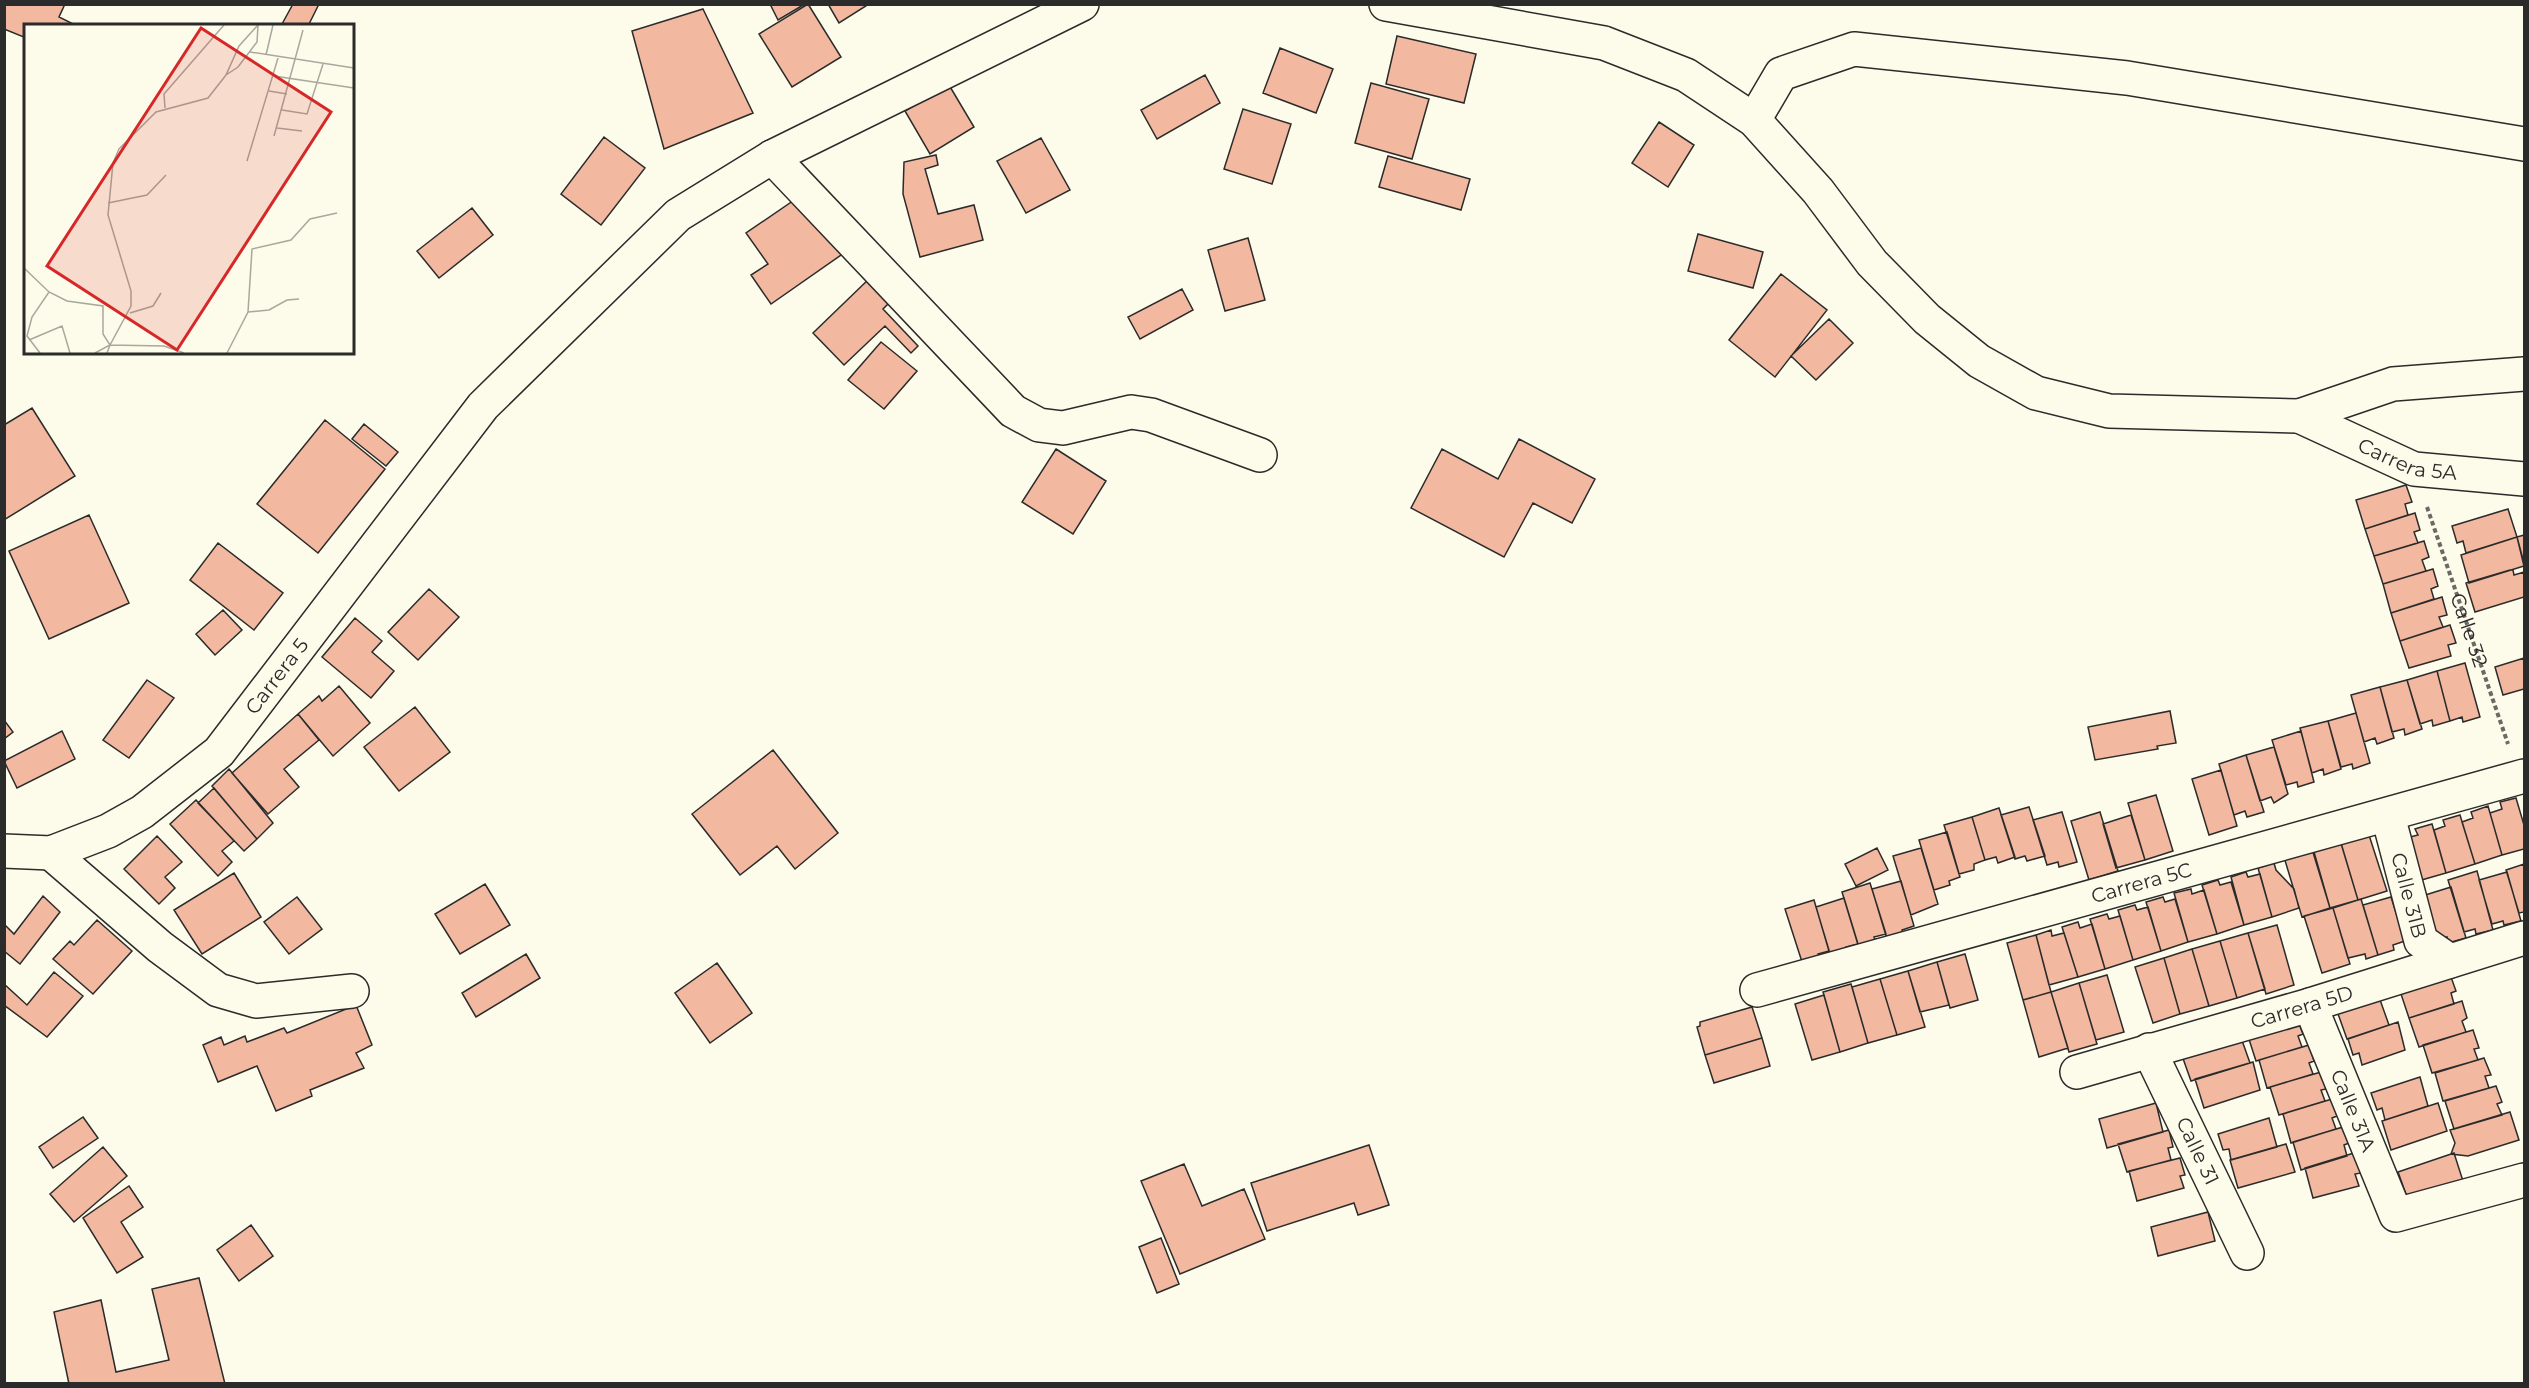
<svg xmlns="http://www.w3.org/2000/svg" width="2529" height="1388" font-family="Montserrat,sans-serif">
	<style>
		.building { fill: #f2b8a0; stroke: #2b2b2b; stroke-width: 1.5 }
		.lines { fill: none; stroke-linecap: round; stroke-linejoin: round }
		.minor-casing { stroke: #2b2b2b; stroke-width: 36 }
		.major-casing { stroke: #2b2b2b; stroke-width: 36 }
		.path { stroke: #6a6964; stroke-width: 4; stroke-dasharray: 4.5 3; stroke-linecap: butt }
		.minor { stroke: #fdfbea; stroke-width: 33 }
		.major { stroke: #fdfbea; stroke-width: 33 }
		.labels { text-anchor: middle; stroke-width: 4.5; stroke-linejoin: round; paint-order: stroke }
		.street-label { font-size: 20px; fill: #2b2b2b; stroke: #fdfbea }
		.inset-road { fill: none; stroke: #a9a89e; stroke-width: 1.5 }
		.view { fill: #d62828; fill-opacity: 0.15; stroke: #d62828; stroke-width: 3 }
		.inset-edge { fill: none; stroke: #2b2b2b; stroke-width: 3 }
	</style>
	<rect width="100%" height="100%" fill="#fdfbea"/>
	<path class="building" d="M4 4H65L59 17 77 26H26V38L4 29Z
		M293 4H319L308 26H284L282 24Z
		M770 4H805L778 20Z
		M808 4 841 57 792 87 759 34Z
		M828 4H869L839 23Z
		M703 9 753 113 664 149 632 31Z
		M1397 36 1476 54 1464 103 1386 84Z
		M1280 48 1333 69 1316 113 1263 93Z
		M1205 75 1220 103 1157 139 1141 110Z
		M1371 83 1429 99 1412 159 1355 143Z
		M949 85 974 127 930 154 905 111Z
		M1243 109 1291 124 1272 184 1224 169Z
		M1659 122 1694 145 1668 187 1632 163Z
		M604 137 645 168 601 225 561 194Z
		M1041 138 1070 190 1026 213 997 161Z
		M936 155 938 165 925 169 938 214 974 205 983 240 920 257 903 194 904 162Z
		M1388 156 1470 179 1461 210 1379 187Z
		M803 194 844 253 771 304 751 275 768 264 746 233Z
		M472 208 493 235 439 278 417 251Z
		M1698 234 1763 252 1753 288 1688 271Z
		M1248 238 1265 300 1225 311 1208 250Z
		M1781 274 1827 310 1775 377 1729 340Z
		M872 276 894 298 883 309 918 346 911 353 885 326 844 365 813 333Z
		M1182 289 1193 310 1140 339 1128 317Z
		M1829 319 1853 343 1816 380 1791 356Z
		M881 342 917 371 884 409 848 380Z
		M32 408 75 476 4 520V425Z
		M325 420 385 469 318 553 257 504Z
		M364 424 398 452 386 466 352 439Z
		M1519 439 1595 479 1572 523 1533 503 1504 557 1411 508 1442 449 1498 479Z
		M1056 449 1106 481 1073 534 1022 502Z
		M2406 485 2412 502 2405 504 2408 515 2365 529 2356 500Z
		M2508 509 2517 537 2466 553 2463 541 2457 543 2452 526Z
		M2415 513 2420 530 2414 532 2418 543 2374 556 2365 529Z
		M89 515 129 603 49 639 9 551Z
		M2524 535V563L2517 537Z
		M2517 537 2524 566 2469 583 2461 555Z
		M2424 541 2429 557 2422 560 2426 571 2383 584 2374 556Z
		M218 543 283 593 254 630 190 580Z
		M2433 569 2438 586 2431 589 2434 599 2391 613 2383 584Z
		M2510 570H2513L2514 575 2524 572V597L2475 612 2466 583Z
		M429 589 459 617 418 660 388 632Z
		M2442 597 2447 615 2439 617 2443 627 2400 641 2391 613Z
		M223 610 242 630 215 655 196 634Z
		M355 618 382 641 372 652 394 671 371 698 322 657Z
		M2450 625 2456 643 2448 645 2451 656 2409 668 2400 641Z
		M2524 658V689L2503 695 2495 667Z
		M2465 663 2480 717 2463 722 2462 717 2450 721 2437 671Z
		M2437 671 2450 721 2433 726 2432 720 2420 724 2407 680Z
		M147 680 174 698 129 758 103 740Z
		M2407 680 2422 729 2405 735 2404 729 2392 732 2380 687Z
		M339 686 370 723 333 756 298 714 319 696 322 701Z
		M2380 687 2394 738 2377 744 2375 738 2364 742 2351 695Z
		M415 707 450 752 399 791 364 747Z
		M2170 711 2176 743 2157 746 2158 749 2095 760 2088 727Z
		M2356 713 2370 763 2353 769 2352 764 2341 767 2328 721Z
		M298 714 319 740 284 769 299 787 268 814 232 773Z
		M4 720 13 732 4 739Z
		M2328 721 2341 769 2324 775 2323 769 2312 773 2300 728Z
		M62 731 75 759 17 788 4 761Z
		M2301 731 2314 782 2298 787 2297 782 2286 785 2272 740Z
		M2274 747 2288 794 2274 803 2271 797 2260 801 2246 755Z
		M773 750 838 833 795 869 777 846 740 875 692 814Z
		M2246 755 2264 812 2247 817 2245 811 2234 815 2219 764Z
		M229 769 273 823 257 839 212 786Z
		M2221 770 2237 826 2209 835 2192 779Z
		M214 788 257 839 244 851 198 803Z
		M2156 795 2173 851 2145 860 2128 803Z
		M2516 798 2524 825V849L2502 855 2490 813 2502 809 2500 802Z
		M196 800 234 841 222 851 232 862 218 876 170 824Z
		M2488 806 2502 855 2475 864 2462 822 2473 818 2471 812Z
		M2029 807 2045 856 2027 861 2025 856 2015 859 2001 815Z
		M1999 808 2015 857 1998 863 1996 857 1985 860 1972 817Z
		M2062 812 2077 862 2059 867 2058 862 2047 865 2033 820Z
		M2100 812 2118 871 2089 880 2071 821Z
		M2131 815 2145 860 2116 868 2103 824Z
		M2460 815 2475 864 2446 873 2434 830 2445 826 2443 820Z
		M1972 817 1985 860 1974 864V870L1959 874 1944 825Z
		M2432 824 2446 873 2418 881 2406 838 2418 835 2415 829 2418 828Z
		M1947 832 1960 877 1949 881 1950 885 1934 890 1919 840Z
		M2369 835 2387 891 2358 900 2340 840Z
		M157 836 182 862 165 877 175 888 159 904 124 869Z
		M2341 843 2358 900 2330 908 2314 852Z
		M1877 848 1888 870 1856 886 1845 864Z
		M1921 848 1938 904 1911 915 1893 856Z
		M2312 849 2330 908 2302 917 2284 857Z
		M2274 863 2276 870 2294 889 2299 908 2272 917 2258 868Z
		M2524 864V912L2519 913 2506 870Z
		M2477 871 2493 930 2476 934 2475 929 2464 932 2448 880Z
		M2246 872 2248 877 2260 874 2272 917 2244 925 2231 877Z
		M2507 872 2521 921 2504 925 2503 921 2492 924 2479 880Z
		M234 873 261 917 202 954 174 910Z
		M2218 880 2220 885 2231 882 2244 925 2217 934 2202 885Z
		M1901 881 1914 926 1902 930 1903 934 1887 939 1872 889Z
		M1870 883 1886 934 1874 937 1876 942 1859 948 1842 892Z
		M485 884 510 925 460 954 435 914Z
		M2451 887 2466 938 2448 943 2447 937 2436 940 2422 896Z
		M2191 889 2192 894 2204 890 2217 934 2188 942 2174 893Z
		M43 896 60 912 20 964 4 951V924L14 934Z
		M297 897 322 929 289 954 264 922Z
		M2163 897 2165 902 2175 899 2188 942 2161 951 2146 902Z
		M2391 897 2405 941 2393 945 2394 950 2378 955 2363 905Z
		M1844 898 1858 944 1846 947 1847 951 1831 957 1816 907Z
		M2361 899 2378 955 2366 959 2365 954 2348 958 2333 908Z
		M1814 900 1829 951 1818 954 1820 960 1803 965 1785 909Z
		M2135 905 2137 910 2148 907 2161 951 2133 960 2118 910Z
		M2333 908 2350 964 2322 973 2304 916Z
		M2107 914 2109 919 2120 916 2133 960 2105 969 2090 919Z
		M97 920 132 951 93 994 53 959 70 941 74 945Z
		M2078 922 2080 928 2092 924 2105 969 2078 977 2062 927Z
		M2277 925 2294 985 2266 994 2248 933Z
		M2051 930 2052 936 2064 933 2078 977 2049 985 2036 935Z
		M2248 933 2265 989 2237 998 2220 941Z
		M2036 935 2051 992 2023 1000 2007 943Z
		M2220 941 2237 998 2209 1006 2192 949Z
		M2192 949 2209 1006 2180 1014 2164 958Z
		M526 954 540 978 476 1017 462 993Z
		M1965 954 1978 1000 1950 1008 1937 962Z
		M2164 958 2180 1014 2153 1023 2135 967Z
		M1937 962 1949 1005 1920 1012 1908 971Z
		M717 963 752 1013 710 1043 675 993Z
		M1908 971 1925 1027 1897 1035 1880 979Z
		M54 972 83 996 47 1037 4 1005V984L27 1005Z
		M2107 975 2124 1032 2096 1040 2079 983Z
		M2451 977 2456 991 2451 993 2454 1004 2409 1018 2400 991Z
		M1880 979 1897 1035 1868 1043 1852 987Z
		M2079 983 2097 1044 2069 1052 2051 992Z
		M1851 984 1868 1043 1840 1052 1823 992Z
		M2051 992 2068 1048 2039 1057 2023 1000Z
		M1824 995 1840 1052 1812 1060 1795 1004Z
		M2379 997 2389 1025 2347 1039 2337 1011Z
		M2462 1001 2467 1018 2462 1021 2466 1032 2419 1047 2409 1018Z
		M356 1005 372 1045 356 1053 364 1068 310 1090 312 1096 276 1111 257 1066 218 1082 203 1045 221 1037 224 1045 245 1036 247 1042 284 1028 287 1033Z
		M1752 1007 1762 1038 1705 1055 1697 1027 1700 1026V1022Z
		M2297 1018 2303 1034 2298 1036 2302 1047 2256 1061 2247 1033Z
		M2398 1022 2405 1050 2362 1065 2359 1053 2353 1055 2348 1039Z
		M2473 1030 2479 1048 2474 1049 2478 1060 2432 1073 2423 1045Z
		M2239 1032 2250 1063 2191 1081 2180 1050Z
		M1762 1038 1770 1066 1714 1083 1705 1055Z
		M2309 1045 2314 1061 2309 1063 2313 1074 2267 1088 2259 1060Z
		M2484 1058 2491 1075 2485 1076 2489 1088 2443 1101 2435 1073Z
		M2253 1062 2260 1090 2204 1108 2195 1079Z
		M2321 1072 2326 1089 2321 1090 2325 1101 2279 1115 2270 1087Z
		M2420 1077 2428 1106 2385 1120 2382 1108 2377 1110 2371 1093Z
		M2496 1086 2502 1102 2497 1104 2502 1115 2454 1129 2445 1101Z
		M2332 1099 2337 1116 2332 1118 2336 1129 2291 1143 2283 1114Z
		M2156 1103 2163 1132 2107 1148 2099 1119Z
		M2438 1103 2447 1131 2391 1150 2382 1121Z
		M2510 1112 2519 1140 2468 1156 2451 1154 2455 1143 2450 1130Z
		M83 1117 98 1138 53 1168 39 1147Z
		M2269 1118 2277 1147 2231 1160 2229 1149 2223 1150 2218 1134Z
		M2343 1127 2349 1143 2344 1145 2347 1156 2301 1170 2293 1142Z
		M2169 1130 2173 1147 2168 1148 2171 1160 2127 1172 2118 1144Z
		M2286 1144 2295 1172 2238 1188 2230 1160Z
		M1369 1145 1389 1205 1358 1215 1354 1203 1267 1231 1251 1183Z
		M103 1147 127 1176 74 1222 50 1194Z
		M2354 1153 2361 1173 2355 1174 2359 1186 2313 1198 2305 1168Z
		M2454 1153 2463 1181 2408 1200 2398 1172Z
		M2180 1158 2185 1175 2180 1176 2184 1188 2137 1201 2129 1171Z
		M1184 1164 1202 1206 1244 1189 1265 1239 1180 1274 1141 1181Z
		M129 1186 143 1207 121 1222 143 1257 117 1273 83 1218Z
		M2208 1212 2215 1241 2158 1256 2151 1227Z
		M251 1225 273 1256 239 1281 217 1250Z
		M1161 1238 1179 1284 1157 1293 1139 1247Z
		M199 1278 225 1384H69L54 1312 101 1300 116 1372 169 1360 152 1289Z"/>
	<g class="lines">
		<defs>
			<g id="minor">
				<path d="M1754 120 1781 74 1854 49 2127 78 2524 144"/>
				<path d="M772 157 1013 411 1039 425 1063 428 1131 412 1151 415 1260 455"/>
				<path id="s2" d="M2299 416 2414 469 2524 479"/>
				<path id="s3" d="M2388 816 2421 941 2450 961"/>
				<path d="M51 853 160 947 218 990 256 1001 352 991"/>
				<path id="s4" d="M1757 990 2524 776"/>
				<path id="s5" d="M2310 1005 2396 1215 2524 1180"/>
				<path id="s6" d="M2149 1050 2247 1253"/>
				<path id="s7" d="M2077 1072 2310 1005 2524 938"/>
			</g>
			<g id="major">
				<path d="M1386 4 1604 43 1686 75 1754 120 1818 191 1872 263 1927 319 1979 361 2036 393 2109 411 2299 416 2393 384 2524 374"/>
				<path id="s8" d="M4 851 51 853 108 831 142 812 219 752 483 406 678 215 772 157 1082 4"/>
			</g>
		</defs>
		<use href="#minor" class="minor-casing"/>
		<use href="#major" class="major-casing"/>
		<path class="path" id="s1" d="M2427 507 2508 744"/>
		<use href="#minor" class="minor"/>
		<use href="#major" class="major"/>
	</g>
	<g class="labels">
		<g class="street-label">
			<text dy="7" stroke="none"><textPath href="#s2" startOffset="118">Carrera 5A</textPath></text>
			<text dy="7" stroke="none"><textPath href="#s1" startOffset="130">Calle 32</textPath></text>
			<text dy="7" stroke="none"><textPath href="#s8" startOffset="340">Carrera 5</textPath></text>
			<text dy="7" stroke="none"><textPath href="#s4" startOffset="399">Carrera 5C</textPath></text>
			<text dy="7" stroke="none"><textPath href="#s3" startOffset="82">Calle 31B</textPath></text>
			<text dy="7" stroke="none"><textPath href="#s7" startOffset="234">Carrera 5D</textPath></text>
			<text dy="7" stroke="none"><textPath href="#s5" startOffset="114">Calle 31A</textPath></text>
			<text dy="7" stroke="none"><textPath href="#s6" startOffset="112">Calle 31</textPath></text>
		</g>
	</g>
	<g transform="translate(24 24)">
		<rect width="330" height="330" fill="#fdfbea"/>
		<path class="inset-road" d="M226 28 330 44M242 31 249 1M202 51 214 43 233 18 234 1M250 52 330 64M245 67 263 70M141 84 140 70 200 1M258 86 283 90 299 40M253 104 278 107M250 112 279 6M223 137 254 34M84 179 123 171 142 151M0 244 25 268 43 277 79 282V310L86 321 83 329M224 288 245 286 263 276 275 275M106 289 129 282 137 269M5 316 38 302 46 329M86 321 140 322 160 329M16 329 3 312 8 293 25 268M71 329 86 321 107 282V267L84 191 89 139 95 125 132 88 184 74 202 51 215 22 234 1M203 329 224 288 228 225 267 216 286 195 313 189"/>
		<path class="view" d="M177 4 307 88 153 326 23 242Z"/>
		<rect width="330" height="330" class="inset-edge"/>
	</g>
	<rect width="2529" height="1388" fill="none" stroke="#2b2b2b" stroke-width="12"/>
</svg>
